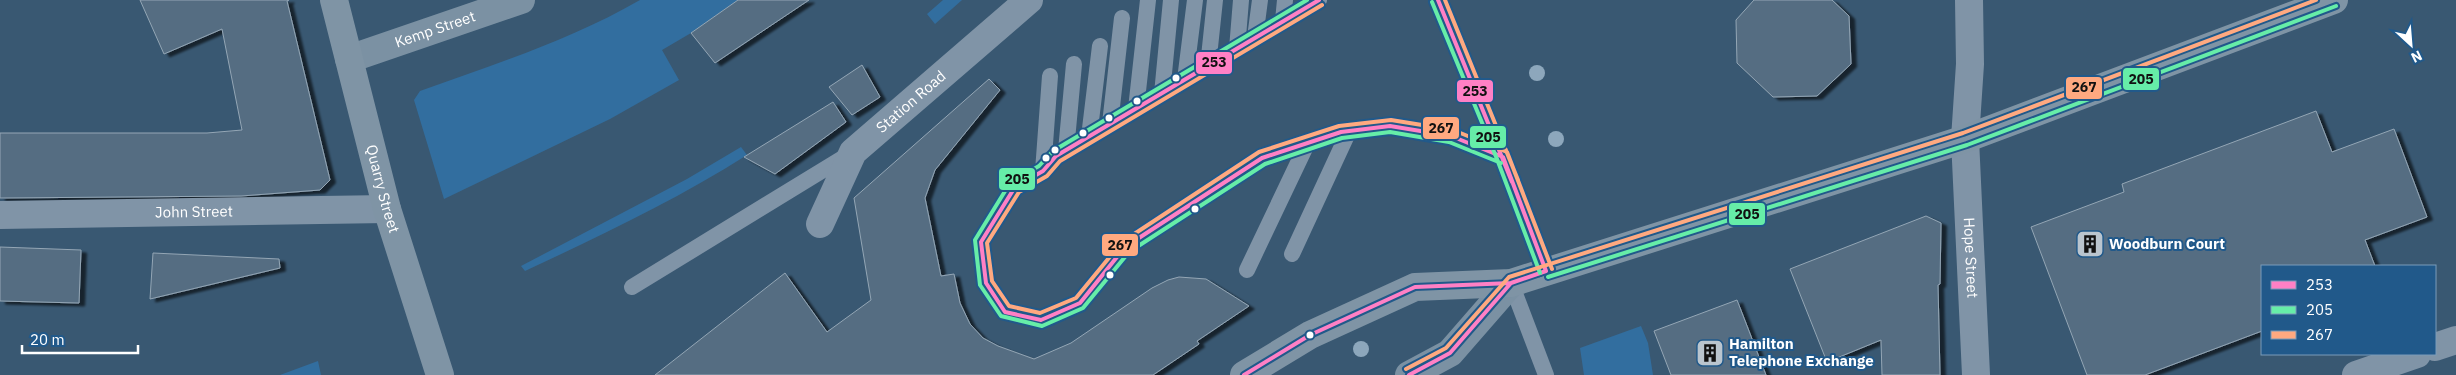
<svg xmlns="http://www.w3.org/2000/svg" width="2456" height="375" font-family="'IBM Plex Sans',sans-serif">
	<style>
		.green { fill: #326e9f }
		.building { fill: #546d82; stroke: #94a6b5; filter: url(#shadow) }
		.lines { fill: none; stroke-linecap: round; stroke-linejoin: round }
		.lane { stroke: #8094a7; stroke-width: 16 }
		.street { stroke: #8094a7; stroke-width: 28 }
		.secondary { stroke: #7b91a3; stroke-width: 28 }
		.primary { stroke: #7f94a5; stroke-width: 28 }
		.bus-1-casing { stroke: #21598a; stroke-width: 8 }
		.bus-2-casing { stroke: #21598a; stroke-width: 8 }
		.bus-3-casing { stroke: #21598a; stroke-width: 8 }
		.bus-1 { stroke: #ff80c5; stroke-width: 4 }
		.bus-2 { stroke: #66eda8; stroke-width: 4 }
		.bus-3 { stroke: #ffa980; stroke-width: 4 }
		.tree { fill: #8da7bc }
		.bus-dot { fill: #fff; stroke: #21598a; stroke-width: 2 }
		.labels { text-anchor: middle; stroke-width: 4; stroke-linejoin: round; paint-order: stroke }
		.street-label { font-size: 15px; fill: #fff; stroke: #21598a }
		.poi-label { font-size: 15px; font-weight: bold; fill: #fff; stroke: #21598a; text-anchor: start }
		.line-badge { stroke: #21598a; stroke-width: 2 }
		.pale-badge-label { font-size: 14px; text-anchor: middle; font-weight: bold; fill: #111 }
	</style>
	<defs>
		<filter id="shadow"><feDropShadow dx="5.5" dy="3" stdDeviation="1" flood-color="#0009"/></filter>
	</defs>
	<rect width="100%" height="100%" fill="#395872"/>
	<path class="green" d="M640 0H738L691 33 662 50 679 80 610 119 444 199 414 100 420 91C495 64 571 40 640 0Z
		M943 0H962L935 24 927 14Z
		M741 147 747 155C676 200 600 236 525 271L521 266 687 179Z
		M1641 326 1648 343 1653 375H1584L1580 348Z
		M318 361 321 375H280Z"/>
	<path class="building" d="M140 0H289L287 1 330 180 320 190 241 196 0 198V133H207L242 130 222 29 164 54Z
		M738 0H809L715 63 691 33Z
		M1754 0H1832L1849 16 1851 64 1817 96 1773 97 1737 63 1736 20Z
		M862 65 880 97 852 115 829 87Z
		M989 79 1000 90 935 170 925 198 941 276 954 274 960 303 970 324 983 338 998 346 1034 359 1071 343 1152 288 1168 280 1179 277 1206 279 1249 306 1197 341 1199 344 1153 375H655L785 273 827 332 871 300 854 198Z
		M833 102 846 122 775 174 744 157Z
		M2316 111 2332 152 2394 129 2427 217 2365 240 2375 266H2262V331L2145 375H2087L2031 227 2124 192 2122 184Z
		M1926 216 1941 223 1940 284 1938 285 1940 375H1882L1881 340 1827 362 1790 269Z
		M0 247 81 250 79 303 0 301Z
		M153 253 279 259 280 268 150 299Z
		M1737 300 1766 375H1671L1654 331Z"/>
	<g class="lines">
		<path class="lane" d="M1319 0 1056 156 1043 171 1015 187 981 242 986 283 1005 312 1041 320 1080 303 1125 247 1262 158 1341 132 1390 126 1451 136 1503 157
			M1438 0 1503 157 1546 271
			M1283 21 1285 0
			M1255 38 1260 0
			M1237 49 1241 0
			M1208 66 1215 0
			M1185 80 1195 0
			M1162 94 1171 0
			M1136 109 1148 0
			M1110 124 1122 18
			M1089 137 1100 46
			M1066 151 1074 64
			M1043 171 1050 76
			M1292 254 1349 131
			M1247 270 1307 144
			M1511 283 1546 375
			M632 287 851 153"/>
		<g class="street">
			<path id="s1" d="M1969 0 1970 64 1965 139 1976 375"/>
			<path id="s2" d="M0 215 387 209"/>
			<path id="s3" d="M820 224 853 152 1029 0"/>
			<path d="M2435 347 2456 340"/>
			<path d="M2356 375 2417 354"/>
		</g>
		<g class="secondary">
			<path id="s4" d="M349 59 521 0"/>
			<path d="M1409 375 1450 353 1511 283"/>
		</g>
		<g class="primary">
			<path id="s5" d="M334 0 387 209 440 375"/>
			<path d="M1244 375 1310 335 1415 287 1511 283 1965 139 2334 0"/>
		</g>
		<defs>
			<path id="bus-1" d="M1319 0 1056 156 1043 171 1015 187 981 242 986 283 1005 312 1041 320 1080 303 1125 247 1262 158 1341 132 1390 126 1451 136 1503 157 1546 271
				M1438 0 1512 182
				M1244 375 1310 335 1415 287 1511 283 1546 271
				M1409 375 1450 353 1511 283"/>
			<path id="bus-2" d="M1307 0 1053 151 1039 166 1010 183 975 240 980 285 1001 316 1042 326 1083 308 1129 252 1265 164 1342 138 1390 132 1449 142 1501 163
				M1432 2 1497 159 1540 273
				M1548 277 1967 145 2336 6"/>
			<path id="bus-3" d="M1445 0 1518 180
				M1322 5 1060 161 1047 176 1019 192 987 243 992 281 1009 306 1040 313 1076 298 1122 242 1259 152 1339 126 1391 120 1453 130 1507 152 1552 269
				M1406 369 1446 348 1509 277 1963 133 2316 0"/>
		</defs>
		<use href="#bus-1" class="bus-1-casing"/>
		<use href="#bus-2" class="bus-2-casing"/>
		<use href="#bus-3" class="bus-3-casing"/>
		<use href="#bus-1" class="bus-1"/>
		<use href="#bus-2" class="bus-2"/>
		<use href="#bus-3" class="bus-3"/>
	</g>
	<g class="tree">
		<circle cx="1537" cy="73" r="8"/>
		<circle cx="1556" cy="139" r="8"/>
		<circle cx="1361" cy="349" r="8"/>
	</g>
	<defs>
		<symbol id="building-square" viewBox="-11 -11 22 22"><rect x="-9" y="-9" width="18" height="18" rx="4" fill="#bac5ce" stroke="#21598a"/><path d="M-4-6H4V6H1V3H-1V6H-4ZM-2.5-4.3h1.7v1.8h-1.7ZM.8-4.3h1.7v1.8H.8ZM-2.5-1h1.7V.8h-1.7ZM.8-1h1.7V.8H.8Z" fill="#111"/></symbol>
	</defs>
	<g fill-rule="evenodd">
		<use href="#building-square" x="2074" y="228" width="32" height="32"/>
		<use href="#building-square" x="1694" y="337" width="32" height="32"/>
	</g>
	<g class="bus-dot">
		<circle cx="1176" cy="78" r="4.5"/>
		<circle cx="1137" cy="101" r="4.5"/>
		<circle cx="1109" cy="118" r="4.5"/>
		<circle cx="1083" cy="133" r="4.5"/>
		<circle cx="1055" cy="150" r="4.5"/>
		<circle cx="1046" cy="158" r="4.5"/>
		<circle cx="1195" cy="209" r="4.5"/>
		<circle cx="1110" cy="275" r="4.5"/>
		<circle cx="1310" cy="335" r="4.5"/>
	</g>
	<g class="labels">
		<g class="street-label">
			<text dy="5" stroke="none"><textPath href="#s4" startOffset="91">Kemp Street</textPath></text>
			<text dy="5" stroke="none"><textPath href="#s3" startOffset="156">Station Road</textPath></text>
			<text dy="5" stroke="none"><textPath href="#s5" startOffset="195">Quarry Street</textPath></text>
			<text dy="5" stroke="none"><textPath href="#s2" startOffset="194">John Street</textPath></text>
			<text dy="5" stroke="none"><textPath href="#s1" startOffset="258">Hope Street</textPath></text>
		</g>
		<g class="poi-label">
			<text x="2109" y="249">Woodburn Court</text>
			<text x="1729" y="349">Hamilton<tspan x="1729" dy="17">Telephone Exchange</tspan></text>
		</g>
	</g>
	<g class="line-badge">
		<rect x="1195" y="51" width="38" height="24" rx="5" fill="#ff80c5"/>
		<rect x="2122" y="67" width="38" height="24" rx="5" fill="#66eda8"/>
		<rect x="2065" y="76" width="38" height="24" rx="5" fill="#ffa980"/>
		<rect x="1456" y="79" width="38" height="24" rx="5" fill="#ff80c5"/>
		<rect x="1422" y="116" width="38" height="24" rx="5" fill="#ffa980"/>
		<rect x="1469" y="125" width="38" height="24" rx="5" fill="#66eda8"/>
		<rect x="998" y="167" width="38" height="24" rx="5" fill="#66eda8"/>
		<rect x="1728" y="202" width="38" height="24" rx="5" fill="#66eda8"/>
		<rect x="1101" y="233" width="38" height="24" rx="5" fill="#ffa980"/>
	</g>
	<g class="pale-badge-label">
		<text x="1214" y="67">253</text>
		<text x="2141" y="84">205</text>
		<text x="2084" y="92">267</text>
		<text x="1475" y="96">253</text>
		<text x="1441" y="133">267</text>
		<text x="1488" y="142">205</text>
		<text x="1017" y="184">205</text>
		<text x="1747" y="219">205</text>
		<text x="1120" y="250">267</text>
	</g>
	<rect x="2261" y="265" width="175" height="90" fill="#21598a" stroke="#7a9bb9"/>
	<rect x="2271" y="281" width="25" height="8" fill="#ff80c5" stroke="#7a9bb9"/>
	<text x="2306" y="290" font-size="15" fill="#ffffff">253</text>
	<rect x="2271" y="306" width="25" height="8" fill="#66eda8" stroke="#7a9bb9"/>
	<text x="2306" y="315" font-size="15" fill="#ffffff">205</text>
	<rect x="2271" y="331" width="25" height="8" fill="#ffa980" stroke="#7a9bb9"/>
	<text x="2306" y="340" font-size="15" fill="#ffffff">267</text>
	<g transform="translate(2411 45) rotate(154)" stroke="#21598a" stroke-width="4" paint-order="stroke">
	<path d="M0-4L9 19L0 12L-9 19Z" fill="#ffffff"/>
	<text y="-8" font-size="14" font-weight="bold" text-anchor="middle" fill="#ffffff">N</text>
	</g>
	<path d="M22 345v8h116v-8" fill="none" stroke="#ffffff" stroke-width="2.5"/>
	<text x="30" y="345" font-size="15" fill="#ffffff" stroke="#21598a" stroke-width="4" paint-order="stroke">20 m</text>
</svg>
